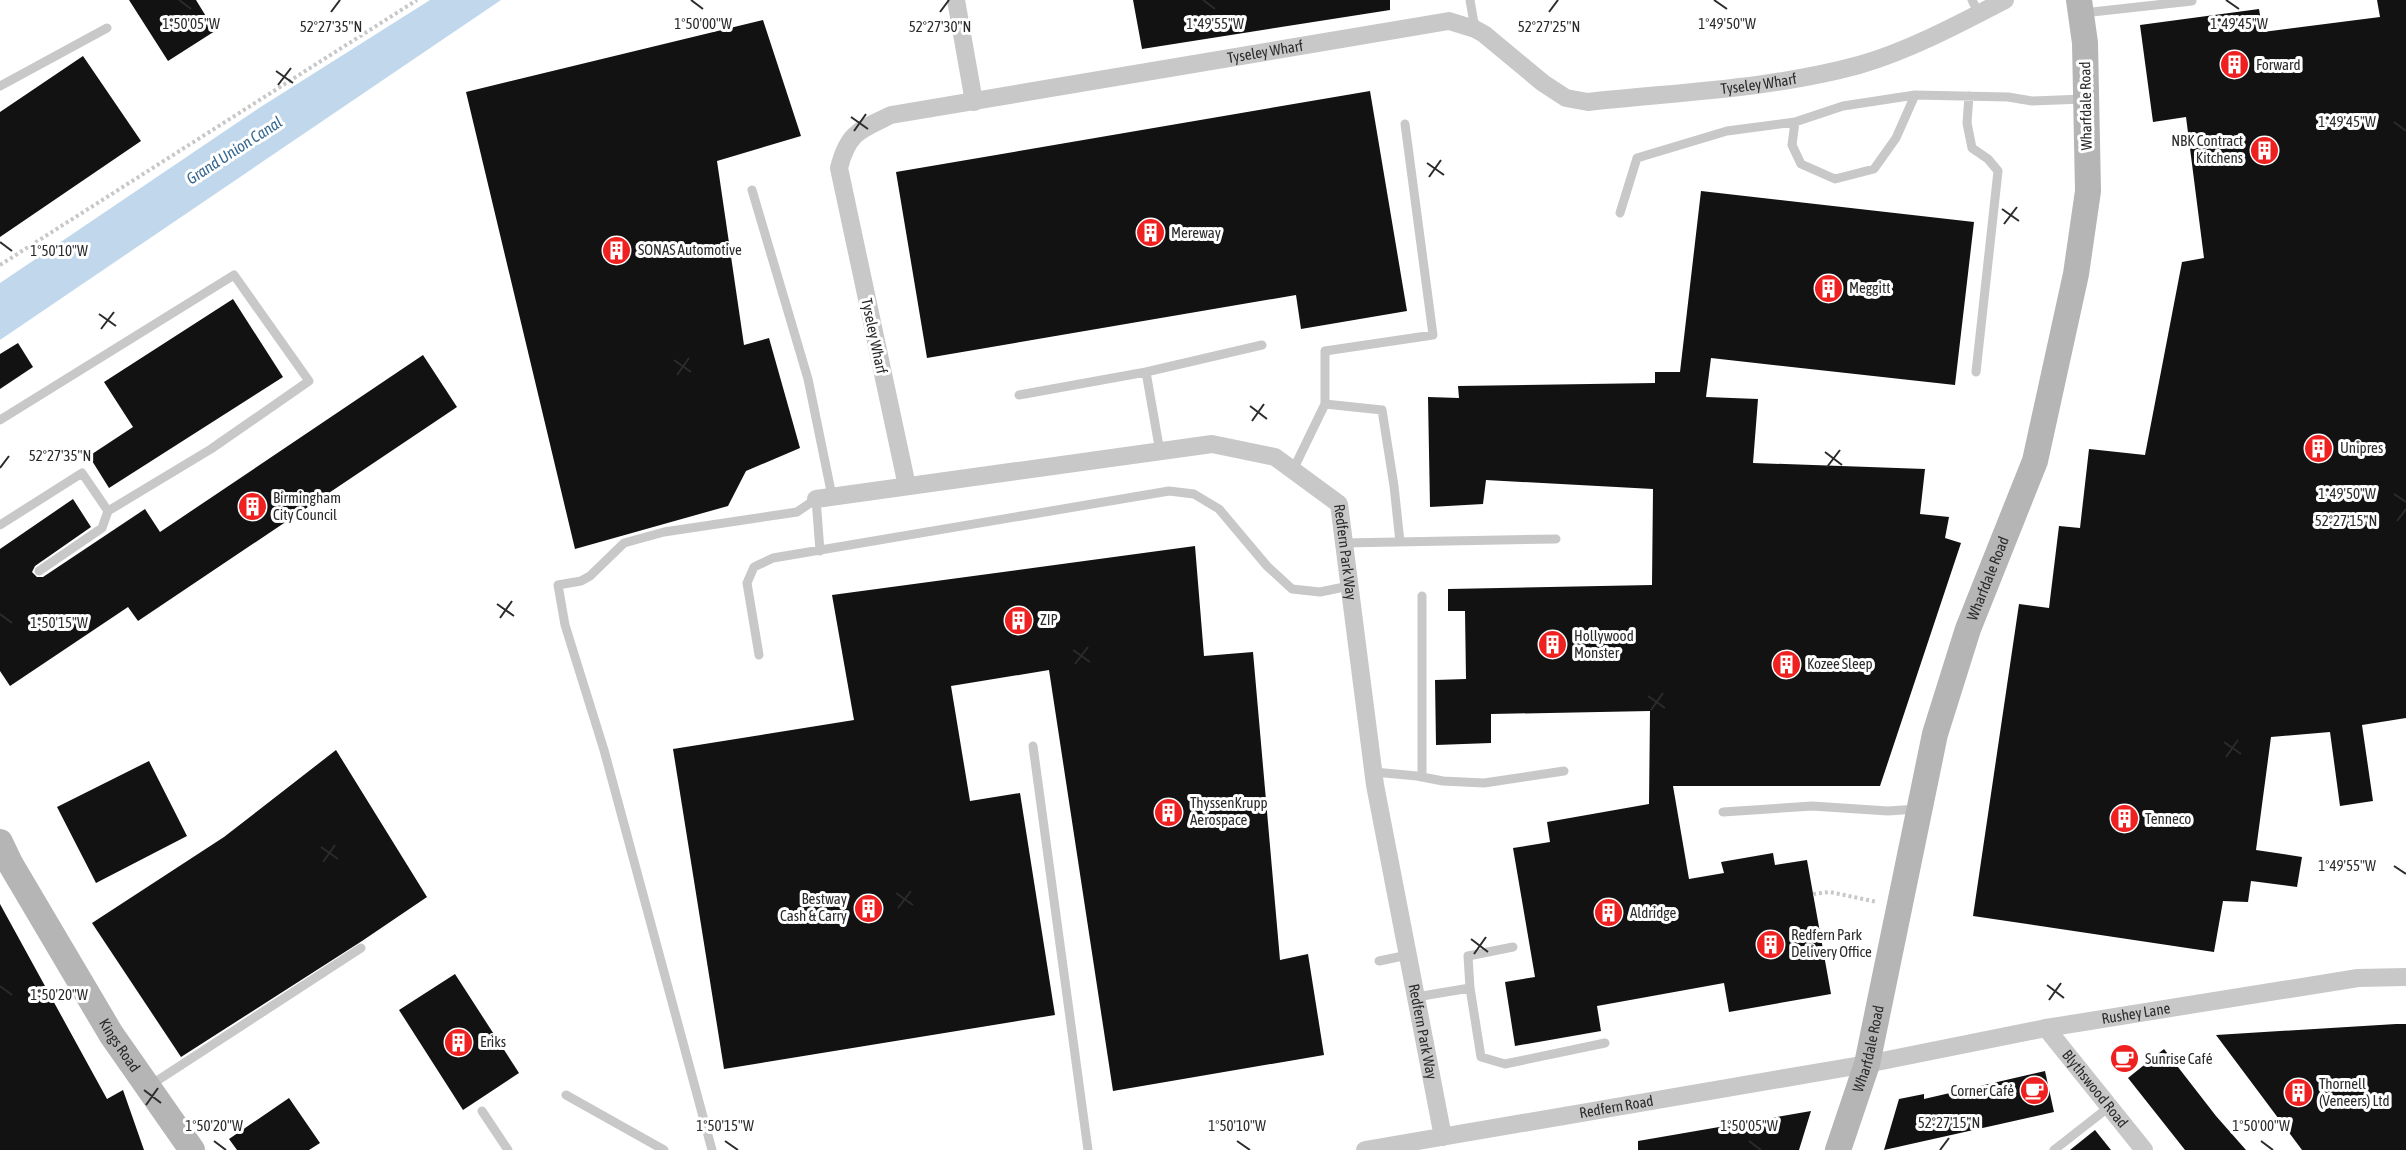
<svg xmlns="http://www.w3.org/2000/svg" width="2406" height="1150" font-family="'Asap Condensed',sans-serif">
	<style>
		.water { fill: #c1d8ec }
		.building { fill: #121212 }
		.lines { fill: none; stroke-linecap: round; stroke-linejoin: round }
		.path { stroke: #c8c8c8; stroke-width: 4; stroke-dasharray: 3 3; stroke-linecap: butt }
		.lane { stroke: #c8c8c8; stroke-width: 9 }
		.street { stroke: #c8c8c8; stroke-width: 18 }
		.secondary { stroke: #b5b5b5; stroke-width: 26 }
		.ticks { fill: none; stroke: #2b2b2b; stroke-width: 2 }
		.labels { text-anchor: middle; stroke-width: 6; stroke-linejoin: round; paint-order: stroke }
		.street-label { font-size: 15px; fill: #2b2b2b; stroke: #fff }
		.poi-label { font-size: 15px; fill: #2b2b2b; stroke: #fff; text-anchor: start }
		.water-label { font-size: 16px; font-style: italic; fill: #366791; stroke: #fff }
		.ticks-label { font-size: 15px; text-anchor: middle; fill: #2b2b2b; stroke: #fff; stroke-width: 6; stroke-linejoin: round; paint-order: stroke }
	</style>
	<rect width="100%" height="100%" fill="#fff"/>
	<path class="water" d="M430 0H501L0 340V283L259 108Z"/>
	<path class="building" d="M129 0H196L215 31 168 61Z
		M1133 0H1390V10L1142 49Z
		M2377 0H2406V718L2362 725 2373 801 2340 806 2330 732 2271 737 2256 850 2302 857 2297 887 2251 881 2248 902 2223 901 2214 952 1973 916 2019 604 2049 608 2059 526 2080 528 2089 449 2145 455 2182 262 2204 258 2186 117 2153 122 2140 25 2259 9 2263 32 2380 17Z
		M763 20 801 136 717 161 744 345 769 338 800 448 746 471 728 506 575 549 466 92Z
		M83 56 141 141 0 237V112Z
		M1370 91 1407 311 1301 329 1296 295 927 358 896 172Z
		M1701 191 1974 222 1955 385 1711 358 1706 397 1758 399 1753 463 1925 469 1920 514 1949 517 1945 538 1961 543 1880 786H1673L1689 879 1724 873 1721 862 1773 853 1775 865 1807 860 1831 994 1729 1012 1724 983 1597 1006 1601 1031 1515 1046 1505 982 1535 977 1513 848 1550 842 1547 822 1649 804 1650 711 1491 714V743L1436 745 1435 680 1466 679 1465 611H1448V589L1652 585 1653 489 1486 480 1483 504 1430 507 1428 397 1459 398 1458 386 1655 383V372H1680Z
		M233 299 283 377 109 488 89 456 133 427 104 382Z
		M18 343 33 367 0 389V354Z
		M423 355 457 407 138 621 128 607 10 686 0 671V549L73 499 91 527 35 566 32 572 37 577H43L145 509 160 532Z
		M1195 546 1204 656 1253 652 1280 960 1308 954 1324 1055 1113 1091 1049 670 951 686 970 801 1020 793 1055 1015 724 1069 673 749 854 720 832 595Z
		M336 750 427 897 362 941 181 1057 92 923 224 837Z
		M149 761 187 836 96 883 57 807Z
		M0 904 107 1099 123 1090 144 1150H0Z
		M455 974 519 1073 463 1110 399 1010Z
		M2396 1024H2406V1150H2302L2216 1035Z
		M2164 1049 2216 1116 2246 1150H2185L2128 1078Z
		M2045 1071 2054 1112 1884 1150 1899 1099 1924 1094V1099Z
		M289 1098 320 1143 309 1150H237L229 1139Z
		M1811 1111 1799 1150H1638V1141Z
		M2095 1130 2111 1150H2070Z"/>
	<g class="lines">
		<path class="path" d="M0 265 417 0
			M1813 894 1830 892 1877 902"/>
		<path class="lane" d="M1470 0 1475 29
			M1972 0 1979 14
			M2083 13 2192 1
			M0 86 107 28
			M1915 95 1896 138 1874 169 1835 179 1801 164 1792 145 1795 122 1843 106 1915 95 2008 97 2032 101 2084 99
			M1969 96 1967 123 1972 148 1988 159 1998 171 1976 372
			M752 190 808 379 832 496
			M1620 213 1637 158 1727 131 1795 122
			M1146 372 1262 345
			M1019 395 1146 372 1160 452
			M1325 404 1382 410 1394 486 1400 542
			M0 420 234 275 309 381 211 449 108 511 82 473 0 525
			M1293 470 1325 404V351L1433 335 1405 124
			M816 499 820 551
			M1344 543 1556 539
			M39 571 102 528 108 511
			M1422 596V777
			M759 655 747 583 754 567 773 558 1169 491 1194 494 1219 509 1267 566 1292 589 1320 592 1349 586
			M1033 746 1088 1150
			M1374 772 1417 776 1443 781 1484 783 1564 771
			M1723 812 1812 806 1888 811 1917 809
			M1379 961 1408 955
			M1470 988 1468 956 1513 947
			M1416 997 1470 988 1481 1057 1505 1064 1605 1043
			M149 1086 361 948
			M566 1095 664 1150
			M482 1111 508 1150
			M712 1150 604 750 565 625 558 585 581 581 590 576 624 543 664 532 797 512 816 499
			M2054 1150 2109 1107"/>
		<g class="street">
			<path d="M956 0 974 102"/>
			<path id="s1" d="M907 486 839 168C848 132 860 130 891 115L1449 21 1475 29 1484 34 1543 83 1566 98 1588 102C1678 92 1771 89 1859 65 1908 51 1959 24 2005 0"/>
			<path id="s2" d="M816 499 1212 444 1275 457 1339 504 1375 785 1443 1137"/>
			<path id="s3" d="M2046 1028 2144 1150"/>
			<path id="s4" d="M1365 1150 1867 1064 2046 1028 2358 978 2406 977"/>
		</g>
		<g class="secondary">
			<path id="s5" d="M0 842 10 863 111 1034 192 1150"/>
			<path id="s6" d="M1838 1150 1867 1064 1935 734 1968 629 2035 461 2076 274 2088 191 2085 43 2079 0"/>
		</g>
	</g>
	<path class="ticks" d="M179 0 191 9M691 0 703 9M1203 0 1215 9M1714 0 1727 9M2226 0 2239 9M331 12 340 0M940 12 949 0M1549 12 1558 0M276 71 293 83M278 85 291 68M851 117 868 129M2394 122 2406 131M854 131 866 114M1427 163 1444 175M1429 177 1441 160M2002 209 2019 221M2004 224 2017 207M0 242 12 251M99 314 116 326M101 329 114 312M674 360 691 372M677 375 689 358M1250 406 1267 419M1252 421 1264 404M1825 452 1842 465M1827 467 1840 450M0 468 9 456M2394 494 2406 502M2397 521 2406 509M497 604 514 616M0 614 12 623M500 618 512 601M1073 650 1090 662M1075 664 1088 647M1648 696 1665 708M1651 710 1663 693M2224 742 2241 754M2226 757 2238 740M321 847 338 859M323 862 335 845M2394 866 2406 874M896 893 913 905M898 908 911 891M1471 939 1488 952M1474 954 1486 937M2047 985 2064 998M0 986 12 995M2049 1000 2061 983M144 1090 161 1103M146 1105 158 1088M214 1141 226 1150M725 1141 738 1150M1237 1141 1250 1150M1749 1141 1761 1150M2261 1141 2273 1150M1940 1150 1949 1138"/>
	<defs>
		<symbol id="building-disc" viewBox="-11 -11 22 22"><circle r="9.5" fill="#ef2120" stroke="#fff"/><path d="M-4-6H4V6H1V3H-1V6H-4ZM-2.5-4.3h1.7v1.8h-1.7ZM.8-4.3h1.7v1.8H.8ZM-2.5-1h1.7V.8h-1.7ZM.8-1h1.7V.8H.8Z" fill="#fff"/></symbol>
		<symbol id="cafe-disc" viewBox="-11 -11 22 22"><circle r="9.5" fill="#ef2120" stroke="#fff"/><path d="M-5.5-4.5H6V0H3Q3 3.5 0 3.5H-2.5Q-5.5 3.5-5.5 0ZM3-3.2v2h1.7v-2ZM-6 4.5H4V6H-6Z" fill="#fff"/></symbol>
	</defs>
	<g fill-rule="evenodd">
		<use href="#building-disc" x="2218" y="48" width="33" height="33"/>
		<use href="#building-disc" x="2248" y="134" width="33" height="33"/>
		<use href="#building-disc" x="1134" y="216" width="33" height="33"/>
		<use href="#building-disc" x="600" y="234" width="33" height="33"/>
		<use href="#building-disc" x="1812" y="272" width="33" height="33"/>
		<use href="#building-disc" x="2302" y="432" width="33" height="33"/>
		<use href="#building-disc" x="236" y="490" width="33" height="33"/>
		<use href="#building-disc" x="1002" y="604" width="33" height="33"/>
		<use href="#building-disc" x="1536" y="628" width="33" height="33"/>
		<use href="#building-disc" x="1770" y="648" width="33" height="33"/>
		<use href="#building-disc" x="1152" y="796" width="33" height="33"/>
		<use href="#building-disc" x="2108" y="802" width="33" height="33"/>
		<use href="#building-disc" x="852" y="892" width="33" height="33"/>
		<use href="#building-disc" x="1592" y="896" width="33" height="33"/>
		<use href="#building-disc" x="1754" y="928" width="33" height="33"/>
		<use href="#building-disc" x="442" y="1026" width="33" height="33"/>
		<use href="#cafe-disc" x="2108" y="1042" width="33" height="33"/>
		<use href="#cafe-disc" x="2018" y="1074" width="33" height="33"/>
		<use href="#building-disc" x="2282" y="1076" width="33" height="33"/>
	</g>
	<g class="labels">
		<g class="street-label">
			<text dy="5" stroke="none"><textPath href="#s1" startOffset="783">Tyseley Wharf</textPath></text>
			<text dy="5" stroke="none"><textPath href="#s1" startOffset="1305">Tyseley Wharf</textPath></text>
			<text transform="translate(2086 106) rotate(-91)" y="5">Wharfdale Road</text>
			<text transform="translate(874 336) rotate(78)" y="5">Tyseley Wharf</text>
			<text dy="5" stroke="none"><textPath href="#s2" startOffset="592">Redfern Park Way</textPath></text>
			<text dy="5" stroke="none"><textPath href="#s6" startOffset="592">Wharfdale Road</textPath></text>
			<text dy="5" stroke="none"><textPath href="#s4" startOffset="783">Rushey Lane</textPath></text>
			<text dy="5" stroke="none"><textPath href="#s2" startOffset="1078">Redfern Park Way</textPath></text>
			<text dy="5" stroke="none"><textPath href="#s5" startOffset="236">Kings Road</textPath></text>
			<text dy="5" stroke="none"><textPath href="#s6" startOffset="106">Wharfdale Road</textPath></text>
			<text dy="5" stroke="none"><textPath href="#s3" startOffset="78">Blythswood Road</textPath></text>
			<text dy="5" stroke="none"><textPath href="#s4" startOffset="255">Redfern Road</textPath></text>
		</g>
		<g class="poi-label">
			<text x="2256" y="70">Forward</text>
			<text x="2243" y="146" text-anchor="end">NBK Contract<tspan x="2243" dy="17">Kitchens</tspan></text>
			<text x="1171" y="238">Mereway</text>
			<text x="638" y="255">SONAS Automotive</text>
			<text x="1849" y="293">Meggitt</text>
			<text x="2340" y="453">Unipres</text>
			<text x="273" y="503">Birmingham<tspan x="273" dy="17">City Council</tspan></text>
			<text x="1040" y="625">ZIP</text>
			<text x="1574" y="641">Hollywood<tspan x="1574" dy="17">Monster</tspan></text>
			<text x="1807" y="669">Kozee Sleep</text>
			<text x="1190" y="808">ThyssenKrupp<tspan x="1190" dy="17">Aerospace</tspan></text>
			<text x="2145" y="824">Tenneco</text>
			<text x="847" y="904" text-anchor="end">Bestway<tspan x="847" dy="17">Cash &amp; Carry</tspan></text>
			<text x="1630" y="918">Aldridge</text>
			<text x="1791" y="940">Redfern Park<tspan x="1791" dy="17">Delivery Office</tspan></text>
			<text x="480" y="1047">Eriks</text>
			<text x="2145" y="1064">Sunrise Café</text>
			<text x="2319" y="1089">Thornell<tspan x="2319" dy="17">(Veneers) Ltd</tspan></text>
			<text x="2014" y="1096" text-anchor="end">Corner Café</text>
		</g>
		<g class="water-label">
			<text transform="translate(234 150) rotate(-33)" y="6">Grand Union Canal</text>
		</g>
	</g>
	<g class="ticks-label">
		<text x="191" y="29">1°50'05"W</text>
		<text x="703" y="29">1°50'00"W</text>
		<text x="1215" y="29">1°49'55"W</text>
		<text x="1727" y="29">1°49'50"W</text>
		<text x="2239" y="29">1°49'45"W</text>
		<text x="940" y="32">52°27'30"N</text>
		<text x="1549" y="32">52°27'25"N</text>
		<text x="331" y="32">52°27'35"N</text>
		<text x="2347" y="127">1°49'45"W</text>
		<text x="59" y="256">1°50'10"W</text>
		<text x="60" y="461">52°27'35"N</text>
		<text x="2347" y="499">1°49'50"W</text>
		<text x="2346" y="526">52°27'15"N</text>
		<text x="59" y="628">1°50'15"W</text>
		<text x="2347" y="871">1°49'55"W</text>
		<text x="59" y="1000">1°50'20"W</text>
		<text x="1949" y="1128">52°27'15"N</text>
		<text x="214" y="1131">1°50'20"W</text>
		<text x="725" y="1131">1°50'15"W</text>
		<text x="1237" y="1131">1°50'10"W</text>
		<text x="1749" y="1131">1°50'05"W</text>
		<text x="2261" y="1131">1°50'00"W</text>
	</g>
</svg>
